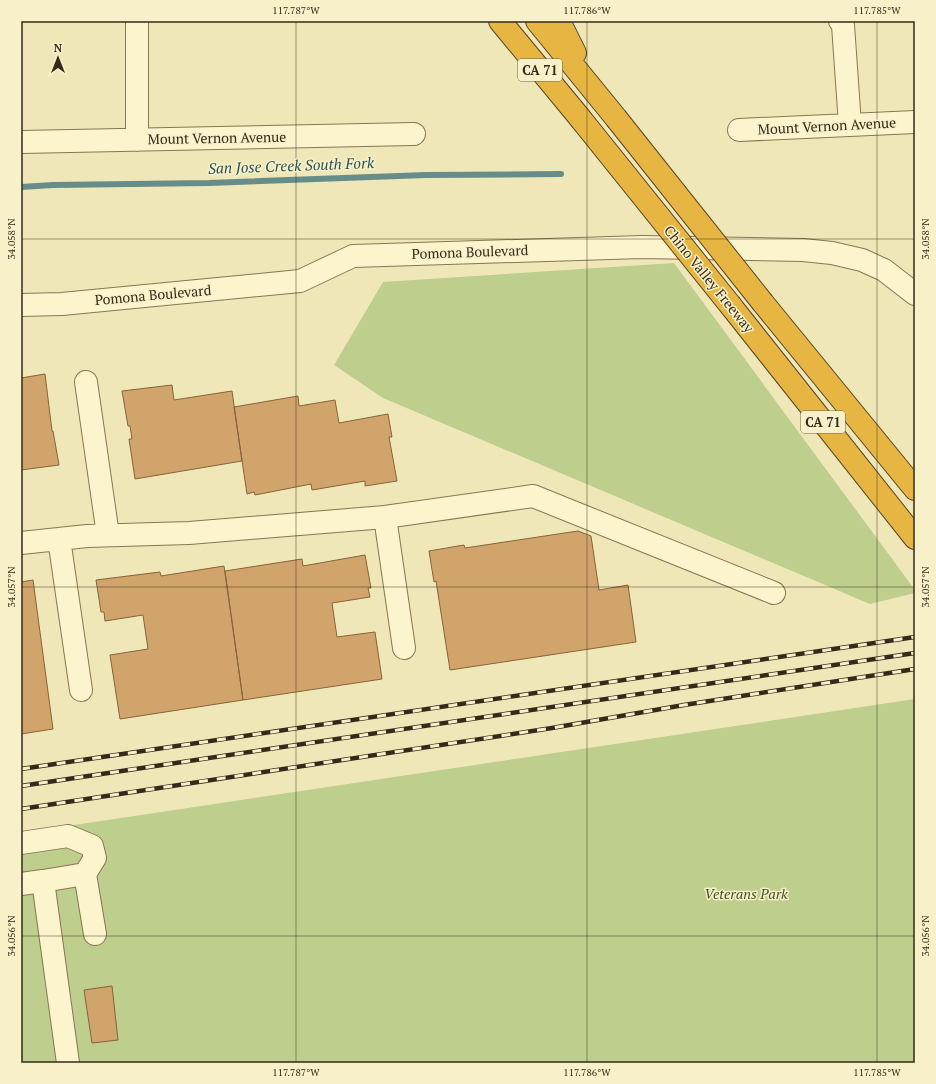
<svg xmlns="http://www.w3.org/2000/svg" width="936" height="1084" font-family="'PT Serif',serif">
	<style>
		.green { fill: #bdce8d }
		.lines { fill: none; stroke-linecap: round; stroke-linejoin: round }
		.stream { stroke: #668d89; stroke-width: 6 }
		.building { fill: #d1a46c; stroke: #876338 }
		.minor-casing { stroke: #877653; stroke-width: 24 }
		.highway-casing { stroke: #544328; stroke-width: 24 }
		.minor { stroke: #fbf4cc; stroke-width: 22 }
		.highway { stroke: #e7b642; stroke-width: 22 }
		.rail-casing { stroke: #352a19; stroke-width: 4.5 }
		.rail { stroke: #f7f0c9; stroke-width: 3; stroke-dasharray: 9; stroke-linecap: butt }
		.highway-bridge-casing { stroke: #544328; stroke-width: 24; stroke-linecap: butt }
		.highway-bridge { stroke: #e7b642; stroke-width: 22 }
		.ticks { fill: none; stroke: #352a19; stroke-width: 1; stroke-opacity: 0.45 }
		.labels { text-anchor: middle; stroke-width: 3; stroke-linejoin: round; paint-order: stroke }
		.shield { fill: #f7f0c9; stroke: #6f654e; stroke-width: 1 }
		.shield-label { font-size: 13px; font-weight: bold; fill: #352a19 }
		.street-label { font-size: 14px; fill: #352a19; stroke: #f7f0c9 }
		.park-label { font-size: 14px; font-style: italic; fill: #3e521f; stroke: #f7f0c9 }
		.water-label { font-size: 15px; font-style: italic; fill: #275256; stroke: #f7f0c9 }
		.neatline { fill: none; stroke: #352a19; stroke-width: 1.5 }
		.ticks-label { font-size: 10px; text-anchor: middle; fill: #352a19 }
	</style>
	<rect width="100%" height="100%" fill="#f0e7b9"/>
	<path class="green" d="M674 263 915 590V593L870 604 383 398 334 365 383 282Z
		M915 699V1063H21V833Z"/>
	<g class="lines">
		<path class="stream" d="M21 187 53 185 209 183 426 175 561 174"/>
	</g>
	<path class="building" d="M45 374 52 431H53L59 465 21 470V378Z
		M172 385 174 400 232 391 242 461 135 479 129 439H132L130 426H128L122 391Z
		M298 396 299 406 335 400 339 423 388 414 392 437H389L397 481 365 486V481L312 490 311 484 255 495 254 492 247 494 234 407Z
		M578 531 591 536 599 590 628 585 636 642 450 670 436 581 434 582 429 551 464 545 465 548Z
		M365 555 371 588H368L370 597 332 603 337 637 375 632 382 679 243 700 225 571 302 559 303 566Z
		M224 566 243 700 120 719 110 655 148 649 143 615 105 621 104 612H101L96 580 160 572 161 576Z
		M33 580 53 729 21 734V582Z
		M112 986 118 1040 92 1043 84 990Z"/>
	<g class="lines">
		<defs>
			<path id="minor" d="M137 21V140
				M840 21 843 25 850 125
				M739 130 915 122
				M21 142 414 134
				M21 305 62 304 300 281 353 256 642 247 803 250 832 253 862 260 884 270 915 294
				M86 382 108 535
				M385 517 404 648
				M59 539 81 690
				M21 543 87 536 189 533 385 517 533 496 774 593
				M21 843 68 836 92 846 95 858 85 874 95 934
				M43 881 85 874
				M21 884 43 881 68 1063"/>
			<path id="highway" d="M500 21 580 118
				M537 21 616 118
				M559 21 575 53
				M763 303 915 489
				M731 306 915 538"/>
		</defs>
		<use href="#minor" class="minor-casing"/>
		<use href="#highway" class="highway-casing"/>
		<use href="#minor" class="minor"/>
		<use href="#highway" class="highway"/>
		<defs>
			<path id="rail" d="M21 769 915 637
				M21 786 915 653
				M21 809 552 728 684 705 915 669"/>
		</defs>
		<use href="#rail" class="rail-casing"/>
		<use href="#rail" class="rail"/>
		<defs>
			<path id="highway-bridge" d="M580 118 731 306
				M616 118 763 303"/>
		</defs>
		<use href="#highway-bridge" class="highway-bridge-casing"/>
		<use href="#highway-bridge" class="highway-bridge"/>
	</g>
	<path class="ticks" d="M296 21V1063M587 21V1063M877 21V1063M21 239H915M21 587H915M21 936H915"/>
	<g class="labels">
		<g class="shield">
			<rect x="518" y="59" width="44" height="22" rx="3"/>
			<rect x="801" y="411" width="44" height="22" rx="3"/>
		</g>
		<g class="shield-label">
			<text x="540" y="75">CA 71</text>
			<text x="823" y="427">CA 71</text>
		</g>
		<g class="street-label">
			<text transform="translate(827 126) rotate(-3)" y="5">Mount Vernon Avenue</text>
			<text transform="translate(217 138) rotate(-1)" y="5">Mount Vernon Avenue</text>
			<text transform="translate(470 252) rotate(-2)" y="5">Pomona Boulevard</text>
			<text transform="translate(709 279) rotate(51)" y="5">Chino Valley Freeway</text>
			<text transform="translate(153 295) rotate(-5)" y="5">Pomona Boulevard</text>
		</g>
		<g class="park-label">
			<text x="746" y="899">Veterans Park</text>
		</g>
		<g class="water-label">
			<text transform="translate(291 166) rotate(-2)" y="5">San Jose Creek South Fork</text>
		</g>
	</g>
	<rect width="936" height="1084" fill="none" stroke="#f7f0c9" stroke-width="44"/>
	<g transform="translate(58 58)" stroke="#f7f0c9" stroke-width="3" paint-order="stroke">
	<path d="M0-3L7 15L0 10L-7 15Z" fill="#352a19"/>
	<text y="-6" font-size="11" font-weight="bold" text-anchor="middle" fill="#352a19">N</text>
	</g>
	<rect x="22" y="22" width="892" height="1040" class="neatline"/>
	<g class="ticks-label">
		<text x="296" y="14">117.787°W</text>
		<text x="587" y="14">117.786°W</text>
		<text x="877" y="14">117.785°W</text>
		<text transform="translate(11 239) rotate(-90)" y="4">34.058°N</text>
		<text transform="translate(925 239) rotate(-90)" y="4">34.058°N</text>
		<text transform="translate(11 587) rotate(-90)" y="4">34.057°N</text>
		<text transform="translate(925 587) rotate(-90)" y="4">34.057°N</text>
		<text transform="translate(11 936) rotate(-90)" y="4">34.056°N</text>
		<text transform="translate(925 936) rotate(-90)" y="4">34.056°N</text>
		<text x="296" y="1076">117.787°W</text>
		<text x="587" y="1076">117.786°W</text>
		<text x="877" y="1076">117.785°W</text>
	</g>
</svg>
